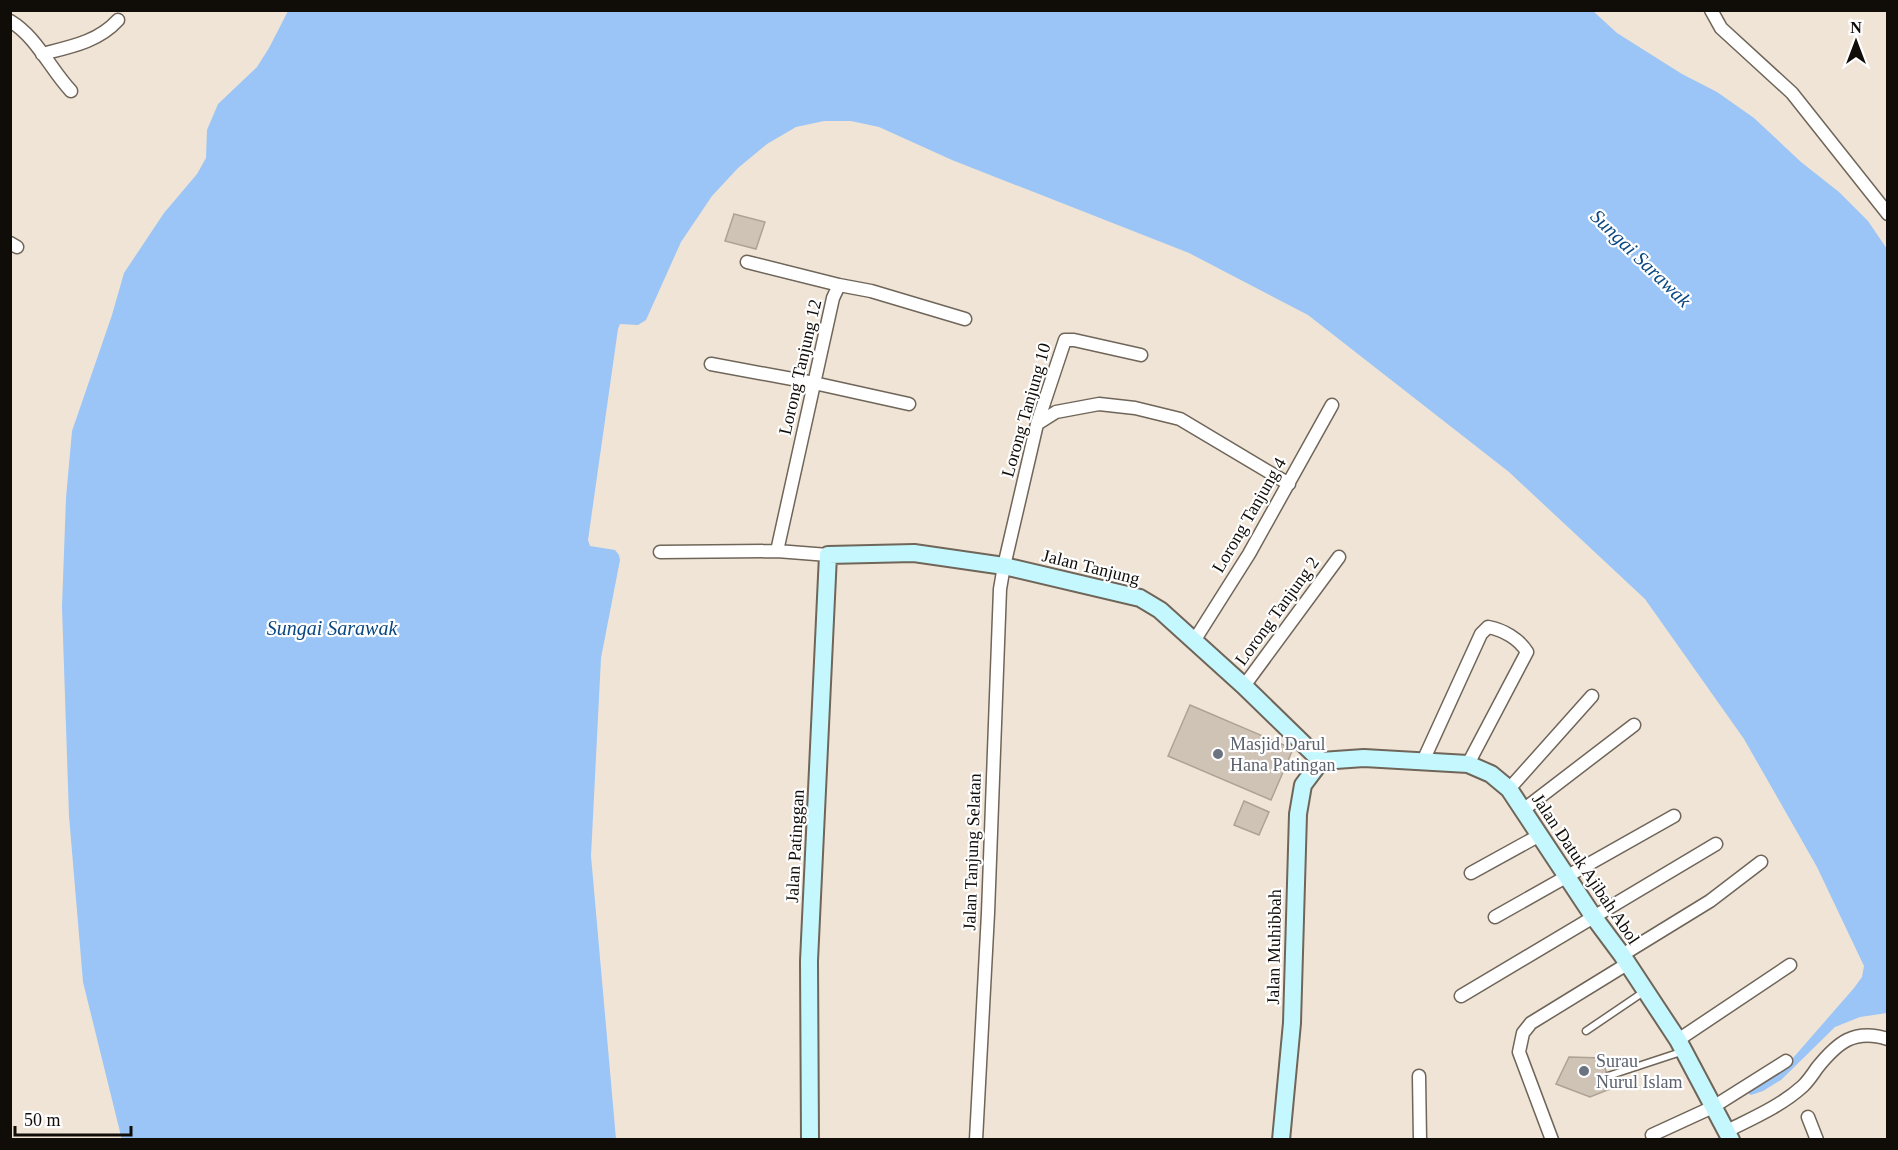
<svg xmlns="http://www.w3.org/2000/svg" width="1898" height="1150" font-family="'Times New Roman',serif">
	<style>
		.water { fill: #9ac5f6 }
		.building { fill: #cfc3b6; stroke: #ada295; stroke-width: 1.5 }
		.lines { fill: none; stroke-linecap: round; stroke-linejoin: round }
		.lane-casing { stroke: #6f6559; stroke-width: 9 }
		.street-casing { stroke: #6f6559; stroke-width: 15 }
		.secondary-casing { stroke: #6f6559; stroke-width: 20 }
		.lane { stroke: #fff; stroke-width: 6 }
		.street { stroke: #fff; stroke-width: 12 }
		.secondary { stroke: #c5f8fe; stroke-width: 16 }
		.worship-dot { fill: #6b7280; stroke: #fff; stroke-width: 2 }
		.labels { text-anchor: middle; stroke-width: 4.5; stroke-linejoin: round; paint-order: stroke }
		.street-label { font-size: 18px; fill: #100c08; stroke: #fff }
		.worship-label { font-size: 18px; fill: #5b616d; stroke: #fff; text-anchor: start }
		.water-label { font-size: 20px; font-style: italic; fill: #0a4881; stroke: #fff }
	</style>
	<rect width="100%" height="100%" fill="#f0e4d6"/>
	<path class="water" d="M288 11H1593L1617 33 1682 74 1717 92 1754 118 1801 162 1839 192 1868 221 1887 249V1013L1860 1017 1835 1027 1781 1080 1763 1091 1751 1095 1749 1094V1091L1793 1058 1854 988 1862 977 1864 966 1817 867 1744 739 1645 599 1509 472 1308 315 1189 253 952 160 879 127 851 121H824L796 127 767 144 738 168 712 196 681 242 646 320 638 325 620 324 618 329 588 540 590 546 615 550 619 555 620 560 601 658 591 856 616 1139 122 1140 83 982 69 816 62 607 66 498 72 431 112 315 124 273 164 213 197 174 206 158 207 130 218 104 257 67 269 48Z"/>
	<path class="building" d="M734 214 765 222 756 249 725 241Z
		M1190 705 1293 749 1271 800 1168 756Z
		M1244 801 1269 812 1259 835 1234 825Z
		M1569 1057 1603 1058 1610 1089 1590 1097 1556 1084Z"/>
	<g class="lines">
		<defs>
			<path id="lane" d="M1586 1031 1645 991
				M1608 1076 1684 1051"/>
			<path id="street" d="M1711 10 1721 28 1792 93 1888 214
				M10 21C37 37 50 69 71 91
				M42 54C70 47 98 42 118 20
				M10 243 17 247
				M747 262 839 285
				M711 364 814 383 909 404
				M1037 424 1056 412 1099 404 1135 408 1180 419 1289 484
				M777 551 833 298 839 285 871 291 965 319
				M660 552 777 551 828 555
				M1194 641 1249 554 1332 405
				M1244 686 1339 557
				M1423 761 1481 634 1488 627C1504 630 1519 639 1527 652L1468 764
				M1509 789 1592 696
				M1523 810 1634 725
				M1471 873 1540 835
				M1495 917 1674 816
				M1622 955 1710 901 1761 862
				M1461 996 1716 844
				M1678 1040 1790 965
				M1419 1076 1420 1140
				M1808 1117 1817 1140
				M1727 1131C1753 1118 1781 1106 1803 1086 1808 1081 1813 1074 1817 1068 1837 1043 1854 1028 1888 1039
				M1652 1135 1713 1107 1786 1061
				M976 1140 988 913 1000 589 1004 566 1037 424 1065 340H1074L1141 355
				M1552 1140 1519 1052 1523 1033 1531 1023 1627 964"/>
			<path id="secondary" d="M1321 761 1364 758 1468 764 1491 774 1509 789 1593 916 1622 955 1678 1040 1731 1140
				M810 1140 809 961 828 555 914 553 1004 566 1140 598 1160 610 1244 686 1321 761
				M1281 1140 1292 1023 1298 814 1303 785 1321 761"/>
		</defs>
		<use href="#lane" class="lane-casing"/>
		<use href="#street" class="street-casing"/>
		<use href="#secondary" class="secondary-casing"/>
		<use href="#lane" class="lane"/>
		<use href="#street" class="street"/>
		<use href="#secondary" class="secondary"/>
	</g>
	<g class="worship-dot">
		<circle cx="1218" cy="754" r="6"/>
		<circle cx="1584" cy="1071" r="6"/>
	</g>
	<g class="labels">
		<g class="street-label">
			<text transform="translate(800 367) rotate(-77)" y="6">Lorong Tanjung 12</text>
			<text transform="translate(1026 410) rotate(-74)" y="6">Lorong Tanjung 10</text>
			<text transform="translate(1249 515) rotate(-60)" y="6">Lorong Tanjung 4</text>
			<text transform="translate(1091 567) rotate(14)" y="6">Jalan Tanjung</text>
			<text transform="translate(1277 611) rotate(-54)" y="6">Lorong Tanjung 2</text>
			<text transform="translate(795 846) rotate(-87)" y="6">Jalan Patinggan</text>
			<text transform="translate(972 852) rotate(-88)" y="6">Jalan Tanjung Selatan</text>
			<text transform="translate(1586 869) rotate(56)" y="6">Jalan Datuk Ajibah Abol</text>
			<text transform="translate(1274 947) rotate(-89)" y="6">Jalan Muhibbah</text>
		</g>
		<g class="worship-label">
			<text x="1230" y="750">Masjid Darul<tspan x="1230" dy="21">Hana Patingan</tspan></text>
			<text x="1596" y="1067">Surau<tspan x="1596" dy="21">Nurul Islam</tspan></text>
		</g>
		<g class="water-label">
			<text transform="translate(1641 258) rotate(44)" y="7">Sungai Sarawak</text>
			<text x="332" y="635">Sungai Sarawak</text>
		</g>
	</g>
	<rect width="1898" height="1150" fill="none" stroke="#100c08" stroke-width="24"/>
	<g transform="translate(1856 42)" stroke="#ffffff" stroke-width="4.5" paint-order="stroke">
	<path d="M0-4.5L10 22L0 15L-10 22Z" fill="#100c08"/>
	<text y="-9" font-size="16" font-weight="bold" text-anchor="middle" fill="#100c08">N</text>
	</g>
	<path d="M15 1126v9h116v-9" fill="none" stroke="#100c08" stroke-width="3"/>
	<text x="24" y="1126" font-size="18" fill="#100c08" stroke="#ffffff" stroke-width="4.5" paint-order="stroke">50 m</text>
</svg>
